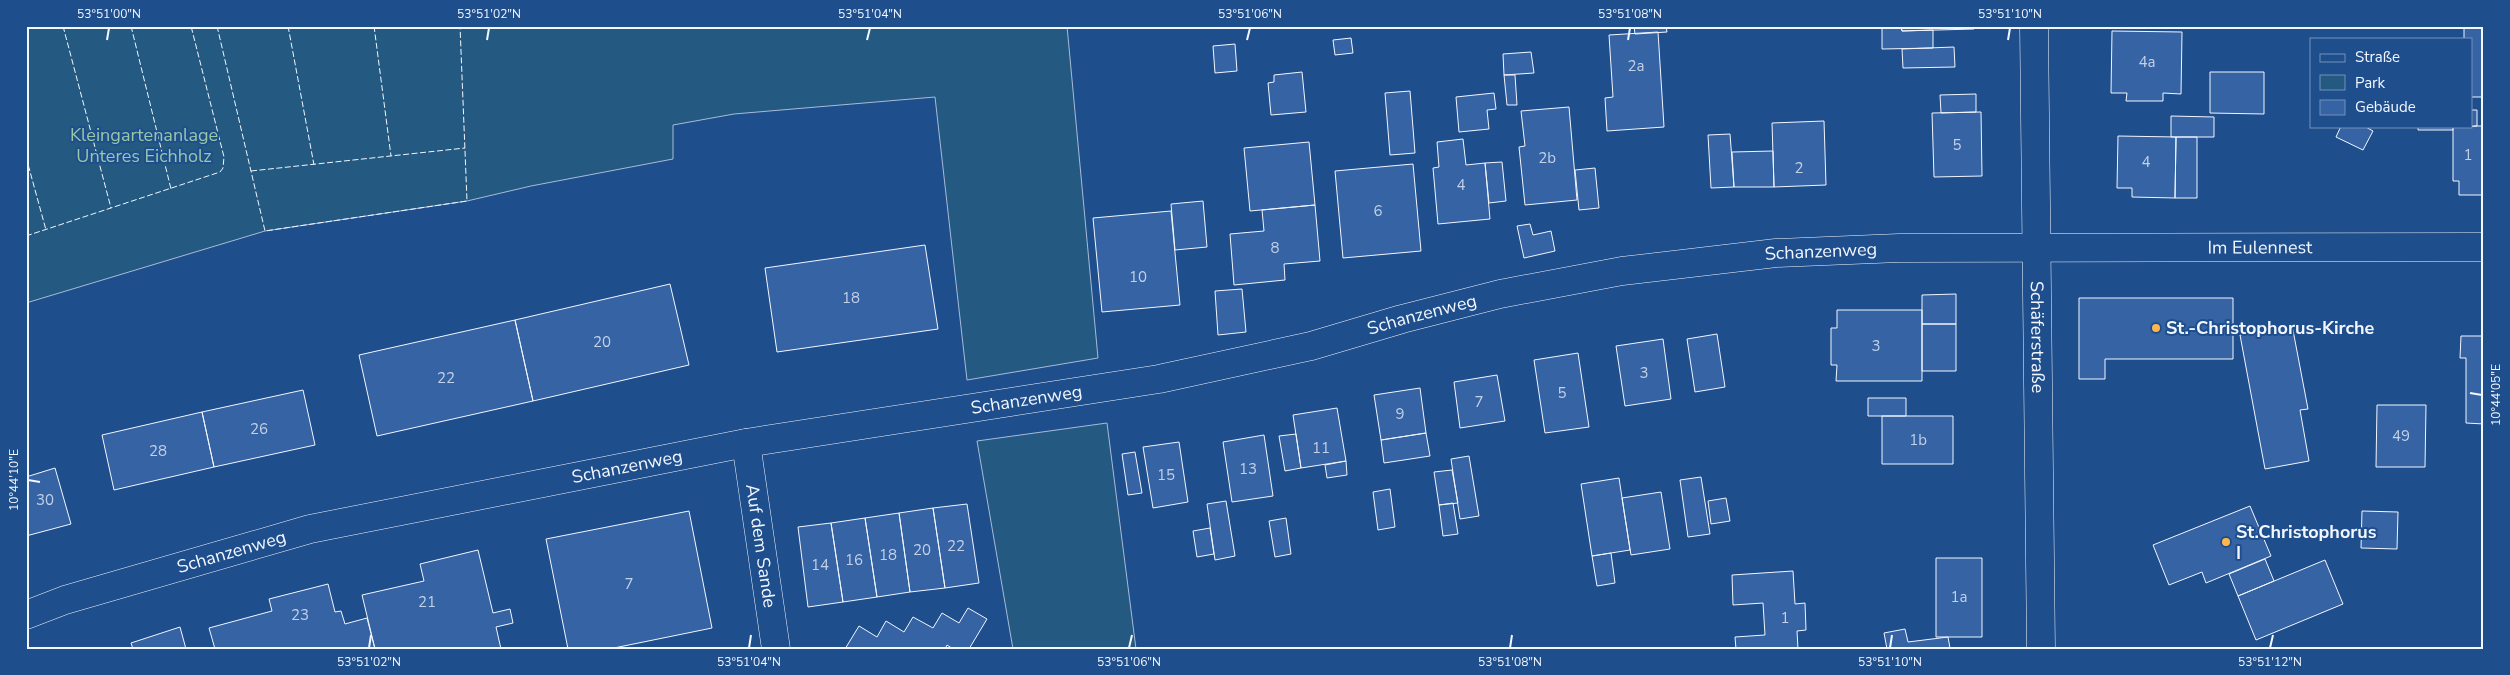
<svg xmlns="http://www.w3.org/2000/svg" width="2510" height="675" font-family="'Nunito Sans',sans-serif">
	<style>
		.green { fill: #245a82; stroke: #a8bbd7 }
		.building { fill: #3563a3; stroke: #f2f6ff }
		.lines { fill: none; stroke-linecap: round; stroke-linejoin: round }
		.street-casing { stroke: #f2f6ff; stroke-width: 29 }
		.street { stroke: #1f4e8c; stroke-width: 28 }
		.fence { stroke: #f2f6ff; stroke-width: 1; stroke-dasharray: 6 2.5; stroke-linecap: butt }
		.ticks { fill: none; stroke: #f2f6ff; stroke-width: 2 }
		.poi-dot { fill: #ffb74d; stroke: #1f4e8c; stroke-width: 2 }
		.labels { text-anchor: middle; stroke-width: 4; stroke-linejoin: round; paint-order: stroke }
		.number-label { font-size: 15px; fill: #c3d1e8 }
		.park-label { font-size: 18px; fill: #97c8a6; stroke: #1f4e8c }
		.street-label { font-size: 18px; fill: #f2f6ff; stroke: #1f4e8c }
		.poi-label { font-size: 18px; font-weight: bold; fill: #f2f6ff; stroke: #1f4e8c; text-anchor: start }
		.neatline { fill: none; stroke: #f2f6ff; stroke-width: 2 }
		.ticks-label { font-size: 12px; text-anchor: middle; fill: #f2f6ff }
	</style>
	<rect width="100%" height="100%" fill="#1f4e8c"/>
	<path class="green" d="M26 26H1067L1098 358 967 380 935 97 734 114 673 125V159L531 186 467 201 265 231 26 303Z
		M1107 423 1136 649H1013L977 441Z"/>
	<path class="building" d="M1634 26H1666L1667 32 1635 34Z
		M1901 26H1974V29L1902 31Z
		M2464 26H2484V97H2471V39H2464Z
		M1901 27 1902 31 1933 30V48L1882 49V28Z
		M2112 31 2182 32 2181 94 2163 93V101H2126L2127 93H2111Z
		M1658 32 1664 127 1607 131 1605 98 1613 97 1609 35Z
		M1351 38 1353 53 1335 55 1333 40Z
		M1235 44 1237 71 1215 73 1213 46Z
		M1954 47 1955 67 1903 68 1902 49Z
		M1531 52 1534 73 1504 75 1503 54Z
		M1302 72 1306 112 1271 115 1268 83 1274 82V75Z
		M2210 72H2264V114L2210 113Z
		M1504 75H1515L1517 105H1507Z
		M1410 91 1415 153 1390 155 1385 93Z
		M1494 93 1496 109 1487 110 1489 129 1459 132 1456 97Z
		M1976 94V112L1941 113 1940 95Z
		M1569 107 1577 200 1525 205 1519 147 1525 146 1521 111Z
		M2471 110H2477V126L2453 127V130H2418V126H2471Z
		M1981 112 1982 176 1934 177 1932 113Z
		M2171 116 2214 117V137H2171Z
		M1824 121 1826 185 1774 187 1772 123Z
		M2341 126H2364L2373 131 2363 150 2336 137Z
		M2477 126H2484V195H2459V181H2453V127Z
		M1730 134 1734 187 1711 188 1708 135Z
		M2118 136 2176 137 2175 198 2132 197V188H2117Z
		M2176 137H2197V198H2175Z
		M1463 139 1466 165 1485 163 1490 219 1438 224 1433 168 1439 167 1437 142Z
		M1309 142 1315 205 1250 211 1244 148Z
		M1773 151 1774 187H1734L1732 152Z
		M1502 162 1506 201 1489 203 1485 163Z
		M1413 164 1421 251 1343 258 1335 171Z
		M1595 168 1599 208 1579 210 1575 170Z
		M1203 201 1207 247 1175 250 1171 204Z
		M1315 205 1320 261 1284 264 1285 280 1234 285 1230 234 1264 231 1262 210Z
		M1171 211 1180 305 1102 312 1093 218Z
		M1530 224 1533 235 1551 231 1555 251 1524 258 1517 226Z
		M925 245 938 329 777 352 765 268Z
		M670 284 689 365 533 401 515 320Z
		M1242 289 1246 332 1218 335 1215 291Z
		M1956 294V324H1922V295Z
		M2079 298H2233V359H2105V379H2079Z
		M1837 310H1922V381H1836L1837 365H1831V328H1837Z
		M515 320 533 401 377 436 359 355Z
		M1922 324H1956V371H1922Z
		M2292 325 2308 409 2300 410 2309 461 2265 469 2240 335Z
		M1717 334 1725 387 1695 392 1687 339Z
		M2461 336H2484V424L2466 423V358H2460Z
		M1663 339 1671 399 1625 406 1616 346Z
		M1578 353 1589 427 1545 433 1534 360Z
		M1497 375 1505 421 1460 428 1454 382Z
		M1420 388 1426 433 1381 440 1374 395Z
		M303 390 315 445 214 467 202 412Z
		M1868 398H1906V416H1868Z
		M2377 405H2426L2425 467H2376Z
		M1337 408 1346 461 1301 468 1293 415Z
		M202 412 214 467 114 490 102 435Z
		M1882 416H1953V464H1882Z
		M1426 433 1430 456 1384 463 1381 440Z
		M1296 434 1301 468 1285 471 1279 436Z
		M1264 435 1273 496 1232 502 1223 442Z
		M1179 442 1188 502 1153 508 1143 447Z
		M1135 452 1142 493 1128 495 1122 454Z
		M1469 456 1479 516 1460 519 1451 459Z
		M1346 461 1347 475 1327 478 1325 465Z
		M55 468 71 524 26 536V477Z
		M1452 470 1458 503 1439 505 1434 472Z
		M1701 477 1710 534 1688 537 1680 480Z
		M1619 478 1630 550 1592 556 1581 484Z
		M1390 489 1395 527 1378 530 1373 492Z
		M1661 492 1670 549 1631 555 1622 498Z
		M1726 498 1730 521 1711 524 1708 501Z
		M1226 501 1235 556 1215 560 1207 504Z
		M1453 503 1458 534 1443 536 1439 505Z
		M967 504 979 583 945 588 933 508Z
		M2250 506 2271 556 2206 583 2202 572 2169 585 2153 545Z
		M933 508 945 588 910 592 899 513Z
		M689 511 712 628 609 649H568L546 539Z
		M2362 511 2398 512 2397 549 2361 548Z
		M899 513 910 592 877 597 865 518Z
		M865 518 877 597 843 602 831 523Z
		M1286 518 1291 554 1275 557 1269 521Z
		M831 523 843 602 808 607 798 527Z
		M1210 528 1214 554 1197 557 1193 531Z
		M478 550 493 613 510 609 513 623 496 627 501 649H375L362 595 424 581 420 564Z
		M1611 553 1615 583 1597 586 1592 556Z
		M1936 558H1982V637H1936Z
		M2265 559 2274 581 2238 596 2229 574Z
		M2325 560 2343 604 2256 640 2238 596Z
		M1793 571 1795 604 1805 603 1806 630 1797 631 1798 649H1736L1735 637 1765 635 1763 603 1733 605 1732 575Z
		M328 584 335 612 341 611 345 624 367 618 375 649H215L209 628 272 611 269 599Z
		M968 608 987 619 969 649H953L947 645 945 649H845L859 626 877 637 886 621 904 632 913 617 933 628 942 613 959 623Z
		M180 627 186 649H133L131 643Z
		M1905 629 1908 642 1948 637 1950 648 1887 649 1884 633Z"/>
	<g class="lines">
		<defs>
			<g id="street">
				<path id="s1" d="M2034 26 2041 649"/>
				<path id="s2" d="M746 443 776 649"/>
				<path id="s3" d="M26 615 65 600 310 529 746 443 1159 379 1311 346 1402 319 1500 294 1622 271 1776 253 1899 248 2484 247"/>
			</g>
		</defs>
		<use href="#street" class="street-casing"/>
		<use href="#street" class="street"/>
		<path class="fence" d="M63 26 111 208
			M131 26 171 189
			M217 26 265 231 467 201 460 26
			M288 26 314 165
			M374 26 391 156
			M26 157 46 230
			M251 171 465 148
			M26 236 220 172 223 168 224 157 191 26"/>
	</g>
	<path class="ticks" d="M107 40 109 28M487 40 489 28M867 40 870 28M1247 40 1250 28M1628 40 1630 28M2008 40 2010 28M2470 393 2482 395M28 480 40 482M369 648 371 635M749 648 751 635M1129 648 1132 635M1510 648 1512 635M1890 648 1892 635M2270 648 2273 635"/>
	<g class="poi-dot">
		<circle cx="2156" cy="328" r="5"/>
		<circle cx="2226" cy="542" r="5"/>
	</g>
	<g class="labels">
		<g class="number-label">
			<text x="2147" y="67">4a</text>
			<text x="1636" y="71">2a</text>
			<text x="1957" y="150">5</text>
			<text x="2468" y="160">1</text>
			<text x="1547" y="163">2b</text>
			<text x="2146" y="167">4</text>
			<text x="1799" y="173">2</text>
			<text x="1461" y="190">4</text>
			<text x="1378" y="216">6</text>
			<text x="1275" y="253">8</text>
			<text x="1138" y="282">10</text>
			<text x="851" y="303">18</text>
			<text x="602" y="347">20</text>
			<text x="1876" y="351">3</text>
			<text x="1644" y="378">3</text>
			<text x="446" y="383">22</text>
			<text x="1562" y="398">5</text>
			<text x="1479" y="407">7</text>
			<text x="1400" y="419">9</text>
			<text x="259" y="434">26</text>
			<text x="2401" y="441">49</text>
			<text x="1918" y="445">1b</text>
			<text x="1321" y="453">11</text>
			<text x="158" y="456">28</text>
			<text x="1248" y="474">13</text>
			<text x="1166" y="480">15</text>
			<text x="45" y="505">30</text>
			<text x="956" y="551">22</text>
			<text x="922" y="555">20</text>
			<text x="888" y="560">18</text>
			<text x="854" y="565">16</text>
			<text x="820" y="570">14</text>
			<text x="629" y="589">7</text>
			<text x="1959" y="602">1a</text>
			<text x="427" y="607">21</text>
			<text x="300" y="620">23</text>
			<text x="1785" y="623">1</text>
		</g>
		<g class="park-label">
			<text x="144" y="141">Kleingartenanlage<tspan x="144" dy="21">Unteres Eichholz</tspan></text>
		</g>
		<g class="street-label">
			<text dy="6" stroke="none"><textPath href="#s3" startOffset="2274">Im Eulennest</textPath></text>
			<text dy="6" stroke="none"><textPath href="#s3" startOffset="1835">Schanzenweg</textPath></text>
			<text dy="6" stroke="none"><textPath href="#s3" startOffset="1430">Schanzenweg</textPath></text>
			<text dy="6" stroke="none"><textPath href="#s1" startOffset="311">Schäferstraße</textPath></text>
			<text dy="6" stroke="none"><textPath href="#s3" startOffset="1025">Schanzenweg</textPath></text>
			<text dy="6" stroke="none"><textPath href="#s3" startOffset="620">Schanzenweg</textPath></text>
			<text dy="6" stroke="none"><textPath href="#s2" startOffset="104">Auf dem Sande</textPath></text>
			<text dy="6" stroke="none"><textPath href="#s3" startOffset="215">Schanzenweg</textPath></text>
		</g>
		<g class="poi-label">
			<text x="2166" y="334">St.-Christophorus-Kirche</text>
			<text x="2236" y="538">St.Christophorus<tspan x="2236" dy="21">I</tspan></text>
		</g>
	</g>
	<rect width="2510" height="675" fill="none" stroke="#1f4e8c" stroke-width="55"/>
	<rect x="2310" y="38" width="162" height="90" fill="#1f4e8c" stroke="#7391ba"/>
	<rect x="2320" y="54" width="25" height="8" fill="#1f4e8c" stroke="#7391ba"/>
	<text x="2355" y="62" font-size="15" fill="#f2f6ff">Straße</text>
	<rect x="2320" y="75" width="25" height="15" fill="#245a82" stroke="#7391ba"/>
	<text x="2355" y="88" font-size="15" fill="#f2f6ff">Park</text>
	<rect x="2320" y="100" width="25" height="15" fill="#3563a3" stroke="#7391ba"/>
	<text x="2355" y="112" font-size="15" fill="#f2f6ff">Gebäude</text>
	<rect x="28" y="28" width="2454" height="620" class="neatline"/>
	<g class="ticks-label">
		<text x="109" y="18">53°51'00"N</text>
		<text x="489" y="18">53°51'02"N</text>
		<text x="870" y="18">53°51'04"N</text>
		<text x="1250" y="18">53°51'06"N</text>
		<text x="1630" y="18">53°51'08"N</text>
		<text x="2010" y="18">53°51'10"N</text>
		<text transform="translate(2496 395) rotate(-90)" y="4">10°44'05"E</text>
		<text transform="translate(14 480) rotate(-90)" y="4">10°44'10"E</text>
		<text x="369" y="666">53°51'02"N</text>
		<text x="749" y="666">53°51'04"N</text>
		<text x="1129" y="666">53°51'06"N</text>
		<text x="1510" y="666">53°51'08"N</text>
		<text x="1890" y="666">53°51'10"N</text>
		<text x="2270" y="666">53°51'12"N</text>
	</g>
</svg>
